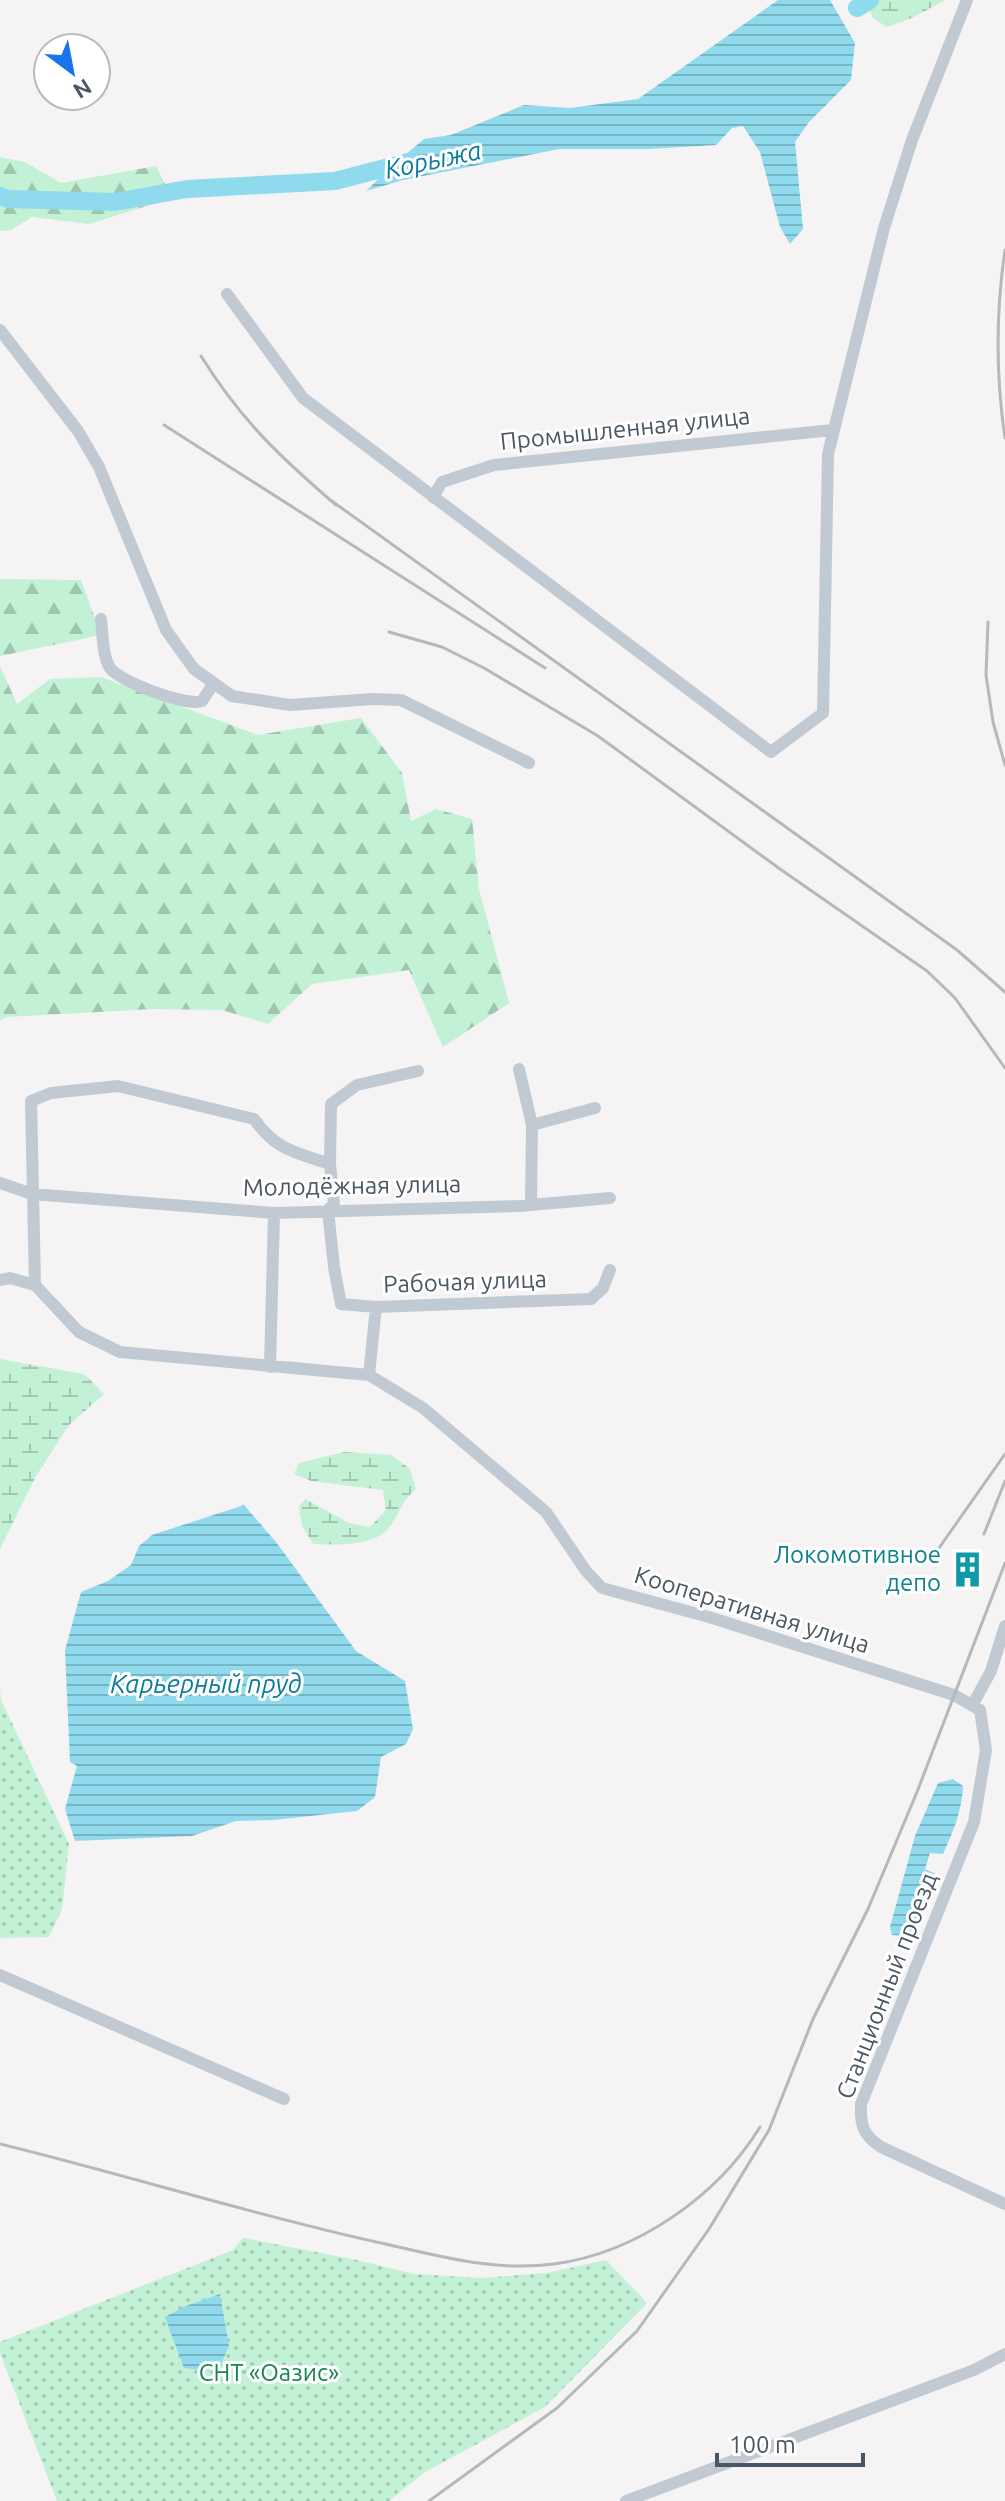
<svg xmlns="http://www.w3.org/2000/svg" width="1005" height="2501" font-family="Ubuntu,sans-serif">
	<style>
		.grass { fill: url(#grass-dots) }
		.forest { fill: url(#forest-firs) }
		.wetland { fill: url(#wetland-marsh) }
		.water { fill: url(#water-rules) }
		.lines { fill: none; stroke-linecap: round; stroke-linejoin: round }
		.river { stroke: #90daee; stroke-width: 18 }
		.minor { stroke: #c1cad2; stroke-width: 12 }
		.rail { stroke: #b5b8bd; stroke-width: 3 }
		.labels { text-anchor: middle; stroke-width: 6; stroke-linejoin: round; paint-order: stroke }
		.street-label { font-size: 24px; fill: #4a5661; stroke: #fff }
		.culture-label { font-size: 24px; fill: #0d838f; stroke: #fff; text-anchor: end }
		.park-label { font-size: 24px; fill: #17864f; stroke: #fff }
		.water-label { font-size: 26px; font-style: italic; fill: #0c7c9b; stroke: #fff }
	</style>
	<defs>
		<pattern id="grass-dots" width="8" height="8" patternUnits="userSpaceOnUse" patternTransform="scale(2)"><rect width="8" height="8" fill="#c3f1d5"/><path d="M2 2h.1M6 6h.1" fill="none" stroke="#a0c6b0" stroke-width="1.8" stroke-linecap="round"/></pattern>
		<pattern id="forest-firs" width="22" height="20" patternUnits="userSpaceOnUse" patternTransform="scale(2)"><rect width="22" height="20" fill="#c3f1d5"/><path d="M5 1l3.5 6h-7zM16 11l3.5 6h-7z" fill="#a0c6b0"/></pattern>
		<pattern id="wetland-marsh" width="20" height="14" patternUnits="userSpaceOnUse" patternTransform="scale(2)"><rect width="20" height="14" fill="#c3f1d5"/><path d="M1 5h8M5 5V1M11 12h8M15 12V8" fill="none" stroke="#a0c6b0"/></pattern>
		<pattern id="water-rules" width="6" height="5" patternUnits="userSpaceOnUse" patternTransform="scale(2)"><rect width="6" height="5" fill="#90daee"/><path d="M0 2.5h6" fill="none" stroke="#78b4c4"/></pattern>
	</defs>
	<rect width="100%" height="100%" fill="#f5f3f3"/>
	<path class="grass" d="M0 1689 1 1700 69 1844 62 1909 49 1937 0 1938Z
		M243 2238 352 2259 414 2274 482 2278 547 2273 606 2260 647 2303 545 2407 425 2472 389 2501H57L0 2353V2342L233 2250Z"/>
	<path class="forest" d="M0 157 25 162 61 183 156 166 172 198 89 224 32 217 11 230 0 231Z
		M0 579 81 580 101 635 0 656Z
		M0 666 17 704 50 679 101 677 258 735 361 718 402 773 411 821 436 809 472 819 479 889 509 1003 443 1047 409 970 312 984 268 1024 222 1010 153 1009 6 1017 0 1021Z"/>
	<path class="wetland" d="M865 0H945L912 18 887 27 873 18Z
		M0 1359 84 1374 104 1394 69 1425 36 1476 0 1549Z
		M344 1452 391 1455 410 1469 416 1489C403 1499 400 1512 391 1525 377 1547 336 1545 313 1544L302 1526 299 1507 305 1499 349 1523 370 1527 386 1510 383 1490 311 1481 294 1474 299 1463Z"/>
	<path class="water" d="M778 0H830L855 43 851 80 809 122 795 142 803 229 790 244 780 227 760 152 743 126 732 128 716 145 649 149H559L403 180 366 191 393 165 424 139 451 135 524 105 570 108 638 99Z
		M244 1505 276 1542 356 1651 405 1681 413 1729 406 1744 381 1757 375 1797 357 1811 273 1820 236 1821 192 1836 75 1841 65 1809 77 1766 70 1762 65 1650 81 1592 108 1581 131 1565 139 1546 152 1535Z
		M953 1779 963 1786C962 1811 953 1832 943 1854L930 1853 925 1869 938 1875 914 1937 892 1935 890 1927 915 1836 938 1783Z
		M220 2294 229 2346 219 2368 204 2370 184 2368 165 2317 183 2307Z"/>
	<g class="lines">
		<path class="river" d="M857 8 870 0
			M0 196 8 199 115 202 187 189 335 181 412 161"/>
		<path class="minor" d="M227 294 303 398 771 752 823 713 828 454 884 228 912 140 967 0
			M0 330 78 431 99 467 166 630 194 669 232 696 290 705 372 699 401 700 529 763
			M433 497 442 482 494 465 833 430
			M101 619C103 634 102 655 110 668 119 681 186 707 202 701L214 683
			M519 1069 532 1125 531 1203
			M418 1071 357 1085 331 1104 330 1164 334 1204 328 1210 334 1267 341 1304 376 1307 591 1299 603 1288 610 1270
			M532 1125 595 1108
			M0 1183 32 1194 274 1213 519 1206 610 1198
			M0 1280 10 1278 35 1285 79 1332 120 1352 369 1375 423 1408 546 1512 586 1571 602 1588 709 1617 954 1695 980 1710 986 1750 974 1822 861 2104C860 2125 863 2135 881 2147L1005 2204
			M35 1285 31 1101 51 1093 118 1086 254 1119C277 1151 295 1152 330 1164
			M270 1367 274 1213
			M369 1375 376 1307
			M973 1704 991 1671 1005 1626
			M0 1975 284 2099
			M626 2501 974 2370 1005 2354"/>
		<path class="rail" d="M1005 250C996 311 996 377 1005 438
			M201 356C241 420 279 456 336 505
			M164 425 545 668
			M329 499 957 950 1005 992
			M988 622 986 675 993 722 1005 765
			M389 632 442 647 484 668 598 736 780 869 927 971 955 998 1005 1068
			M984 1534 1005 1481
			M932 1558 1005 1454
			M0 2144C127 2175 253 2215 381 2243 438 2256 495 2272 554 2264 636 2253 717 2197 760 2127
			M429 2501 557 2408 637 2331 709 2229 769 2130 813 2019 868 1909 917 1792 1005 1563"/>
	</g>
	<defs>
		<symbol id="building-bare" viewBox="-9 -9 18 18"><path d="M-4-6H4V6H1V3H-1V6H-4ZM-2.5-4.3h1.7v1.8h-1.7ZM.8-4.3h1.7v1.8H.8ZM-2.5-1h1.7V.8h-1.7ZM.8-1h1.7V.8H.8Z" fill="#0f9aa8" stroke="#fff" stroke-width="2.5" paint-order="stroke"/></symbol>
	</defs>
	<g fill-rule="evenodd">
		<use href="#building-bare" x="942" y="1544" width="51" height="51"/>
	</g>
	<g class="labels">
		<g class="street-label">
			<text transform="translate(625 429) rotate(-6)" y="8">Промышленная улица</text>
			<text transform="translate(352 1186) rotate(-1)" y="8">Молодёжная улица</text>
			<text transform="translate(465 1282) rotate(-2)" y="8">Рабочая улица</text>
			<text transform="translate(752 1610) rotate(17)" y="8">Кооперативная улица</text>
			<text transform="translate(887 1986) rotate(-69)" y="8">Станционный проезд</text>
		</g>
		<g class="culture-label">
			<text x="941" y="1563">Локомотивное<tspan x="941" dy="28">депо</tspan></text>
		</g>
		<g class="park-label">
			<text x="269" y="2381">СНТ «Оазис»</text>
		</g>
		<g class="water-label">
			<text transform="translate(433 160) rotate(-12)" y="9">Корыжа</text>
			<text x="206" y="1693">Карьерный пруд</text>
		</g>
	</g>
	<g transform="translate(72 72) rotate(148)"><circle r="38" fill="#ffffff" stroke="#b7bbc0" stroke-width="2"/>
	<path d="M0-6L14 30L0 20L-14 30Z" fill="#1a73e8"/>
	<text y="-12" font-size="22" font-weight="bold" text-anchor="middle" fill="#4a5661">N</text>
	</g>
	<path d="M717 2453v12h146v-12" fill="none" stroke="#4a5661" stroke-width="4"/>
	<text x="729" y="2453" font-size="24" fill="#4a5661" stroke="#ffffff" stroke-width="6" paint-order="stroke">100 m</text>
</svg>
